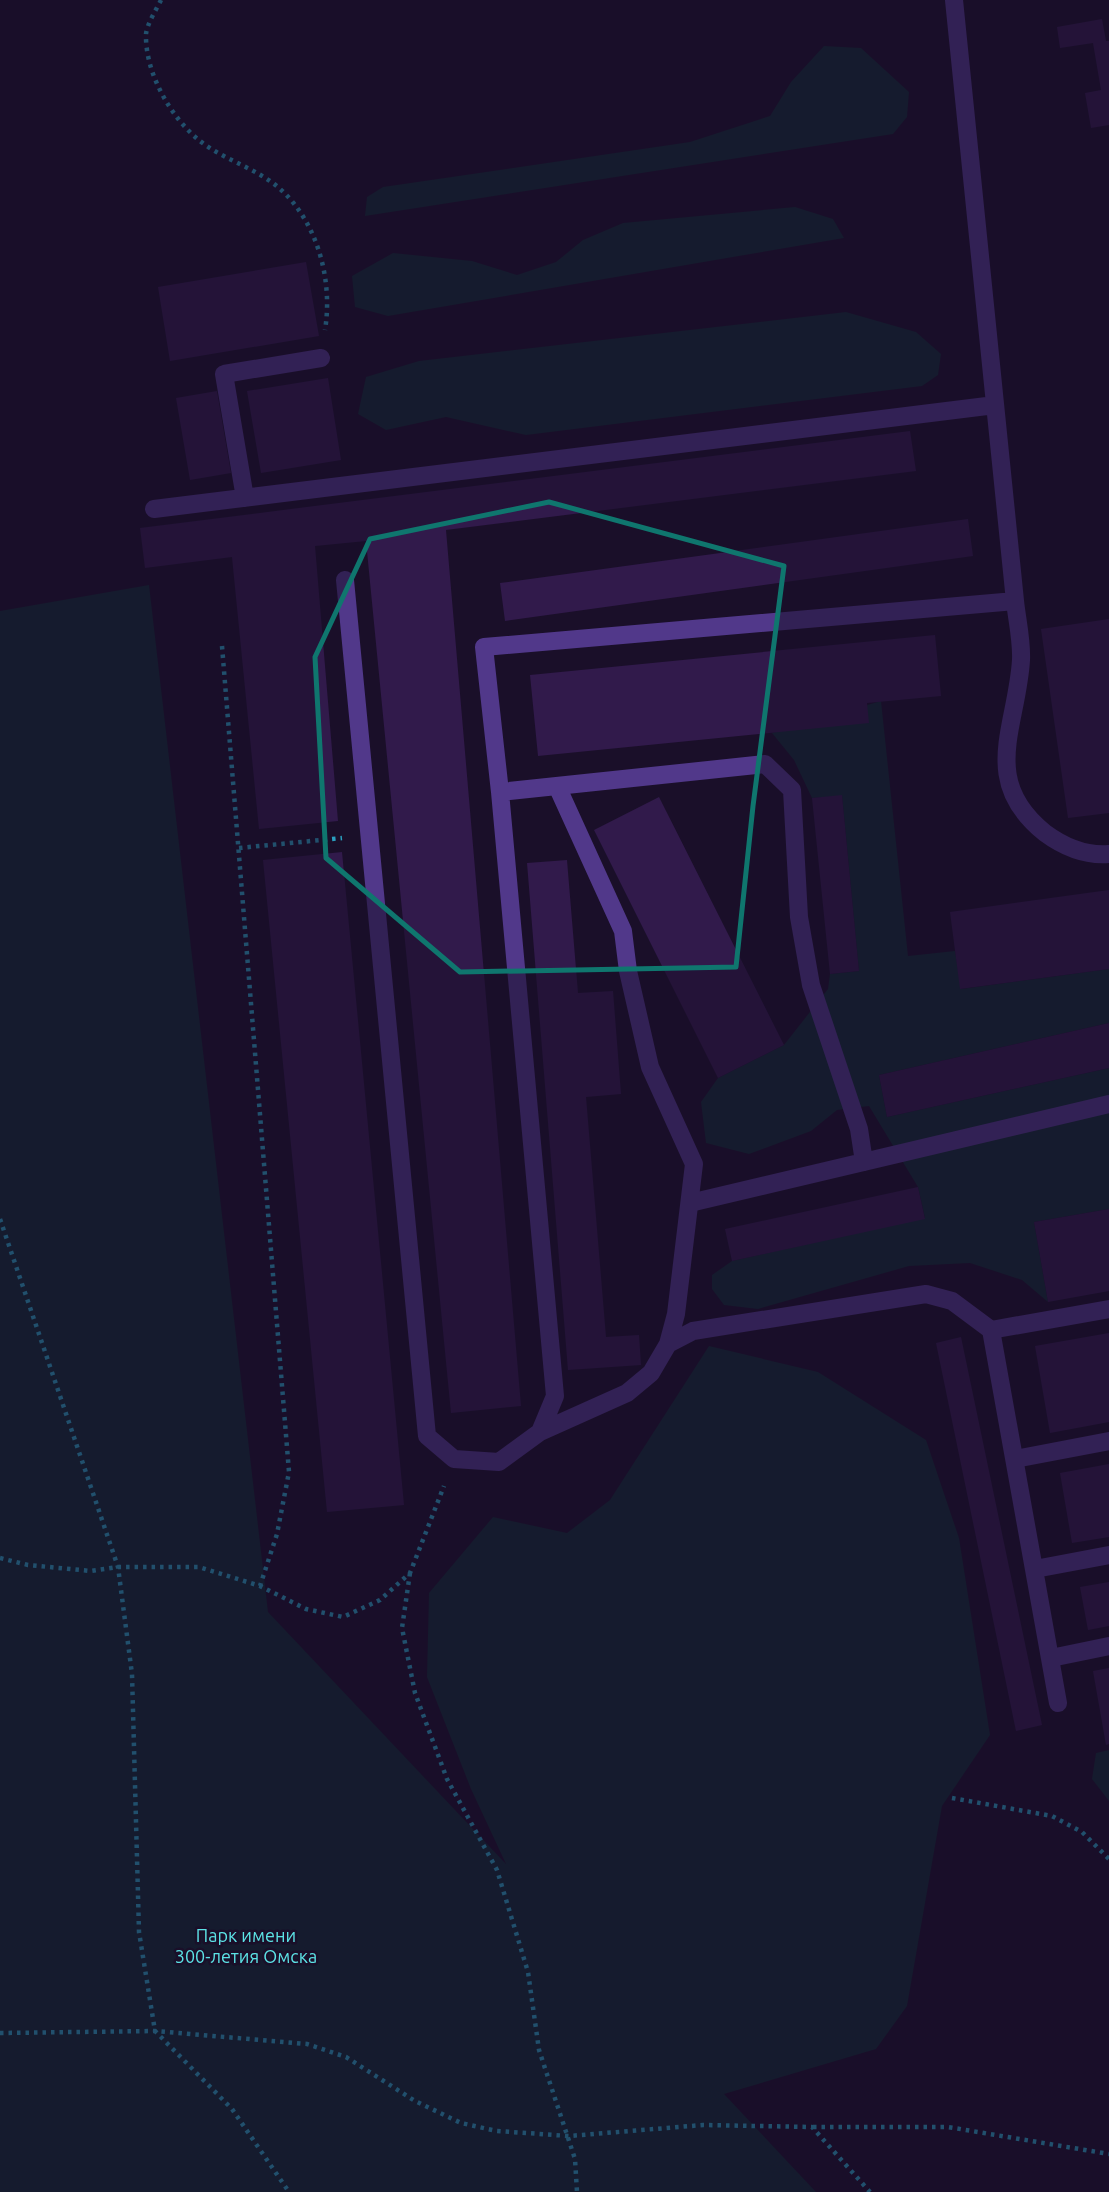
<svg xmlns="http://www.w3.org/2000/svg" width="1109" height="2192" font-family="Ubuntu,sans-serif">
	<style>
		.green { fill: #112b33 }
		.building { fill: #311a4b }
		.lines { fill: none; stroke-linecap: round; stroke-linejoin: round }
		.path { stroke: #2a9fbf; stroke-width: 4.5; stroke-dasharray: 3.5 5; stroke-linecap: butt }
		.lane { stroke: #51388a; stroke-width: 18 }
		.marked { fill: none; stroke: #0f766e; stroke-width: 5; stroke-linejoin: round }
		.labels { text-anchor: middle; stroke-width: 5; stroke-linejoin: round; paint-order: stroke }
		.park-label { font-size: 18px; fill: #5ce2e5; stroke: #1a0f29 }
	</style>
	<rect width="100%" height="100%" fill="#1a0f29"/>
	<path class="green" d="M824 46 861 48 909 92 907 117 893 134 365 216 367 197 383 187 690 142 770 116 791 82Z
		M795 207 833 219 844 238 388 316 355 307 352 276 393 253 472 261 517 275 556 262 583 240 623 223Z
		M846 312 916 332 941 354 938 375 922 386 526 435 446 417 386 430 358 414 366 377 419 361Z
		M149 585 268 1612 506 1864 471 1789 427 1677 429 1593 493 1517 567 1533 610 1500 709 1346 818 1372 926 1440 959 1538 990 1735 942 1806 907 2006 876 2049 724 2094 816 2192H0V611Z
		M881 701 908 956 955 951 961 989 1109 969V1023L879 1075 887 1117 1109 1068V1209L1034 1222 1048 1302 1022 1280 970 1263 909 1266 758 1309 724 1305 712 1289V1275L732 1261 925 1218 918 1187 869 1106 837 1110 811 1131 749 1154 706 1143 701 1102 718 1078 784 1045 828 989 830 974 859 971 842 796 812 798 794 760 772 733Z
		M1109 1750V1801L1092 1779 1096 1753Z"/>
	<path class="building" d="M1102 19 1106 41H1109V125L1091 128 1085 93 1101 90 1093 43 1060 48 1057 27Z
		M306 262 319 336 170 361 158 287Z
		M328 378 341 460 261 473 247 391Z
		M217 391 231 473 190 480 176 398Z
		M910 431 916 471 446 530 521 1406 451 1413 366 541 315 546 338 821 259 829 232 557 145 568 140 528Z
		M968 519 973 556 505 621 500 583Z
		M1109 619V813L1068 818 1041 629Z
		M935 635 941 696 867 703 869 723 538 756 530 675Z
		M842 795 859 971 830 974 812 798Z
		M659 797 784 1045 718 1078 594 830Z
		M342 852 404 1505 327 1512 263 860Z
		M567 860 578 993 613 991 621 1094 586 1097 606 1337 639 1335 641 1365 568 1370 527 863Z
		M1109 890V969L960 989 950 912Z
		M1109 1023V1068L887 1117 879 1075Z
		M918 1187 925 1219 732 1261 725 1229Z
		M1109 1209V1291L1048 1302 1034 1222Z
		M1109 1333V1422L1050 1433 1035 1346Z
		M961 1337 1042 1725 1016 1731 936 1343Z
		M1109 1464V1537L1072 1543 1060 1473Z
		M1109 1582V1626L1088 1630 1080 1587Z
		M1109 1668V1744L1106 1745 1093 1671Z"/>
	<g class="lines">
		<path class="path" d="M161 0C156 10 147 24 146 34 145 73 171 118 200 141 224 160 256 168 279 188 318 222 333 281 325 330
			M222 646 289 1472 277 1534 260 1586
			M239 848 342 838
			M0 1219 118 1567 132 1674 139 1932 155 2031 232 2109 289 2192
			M0 1558 28 1565 91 1571 118 1567H199L260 1586 306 1609 343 1617 380 1600 410 1573 444 1486
			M410 1573 402 1628 415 1693 447 1779 497 1870 528 1972 539 2050 575 2159 577 2192
			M952 1798 1052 1816 1082 1832 1109 1859
			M0 2033 155 2031 307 2044 346 2057 415 2101 461 2123 497 2131 569 2136 703 2125 812 2127 870 2192
			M813 2127H948L1109 2154"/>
		<path class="lane" d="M245 498 224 374 321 358
			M154 509 995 405
			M345 580 427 1436 454 1459 499 1462 540 1432 555 1396 500 792
			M1015 601C1017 620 1022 641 1021 660 1017 727 979 780 1045 833 1064 847 1084 856 1109 854
			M864 1162 859 1129 811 985 799 917 792 790 765 764 500 792 484 647 1015 601 954 0
			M690 1203 1109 1104
			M668 1344 693 1331 926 1294 952 1301 991 1330
			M540 1432 627 1393 651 1373 668 1344 676 1314 694 1164 650 1067 628 971 623 931 557 786
			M1015 1459 1109 1441
			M1035 1569 1109 1555
			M1051 1658 1109 1646
			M1058 1703 991 1330 1109 1309"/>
	</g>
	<path d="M0 0H1109V2192H0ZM549 502 784 566 753 806 736 967 460 972 326 858 315 657 370 539Z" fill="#1a0f29" fill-opacity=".55" fill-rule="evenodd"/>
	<path class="marked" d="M549 502 784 566 753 806 736 967 460 972 326 858 315 657 370 539Z"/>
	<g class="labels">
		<g class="park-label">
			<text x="246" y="1942">Парк имени<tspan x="246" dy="21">300-летия Омска</tspan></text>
		</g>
	</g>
</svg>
